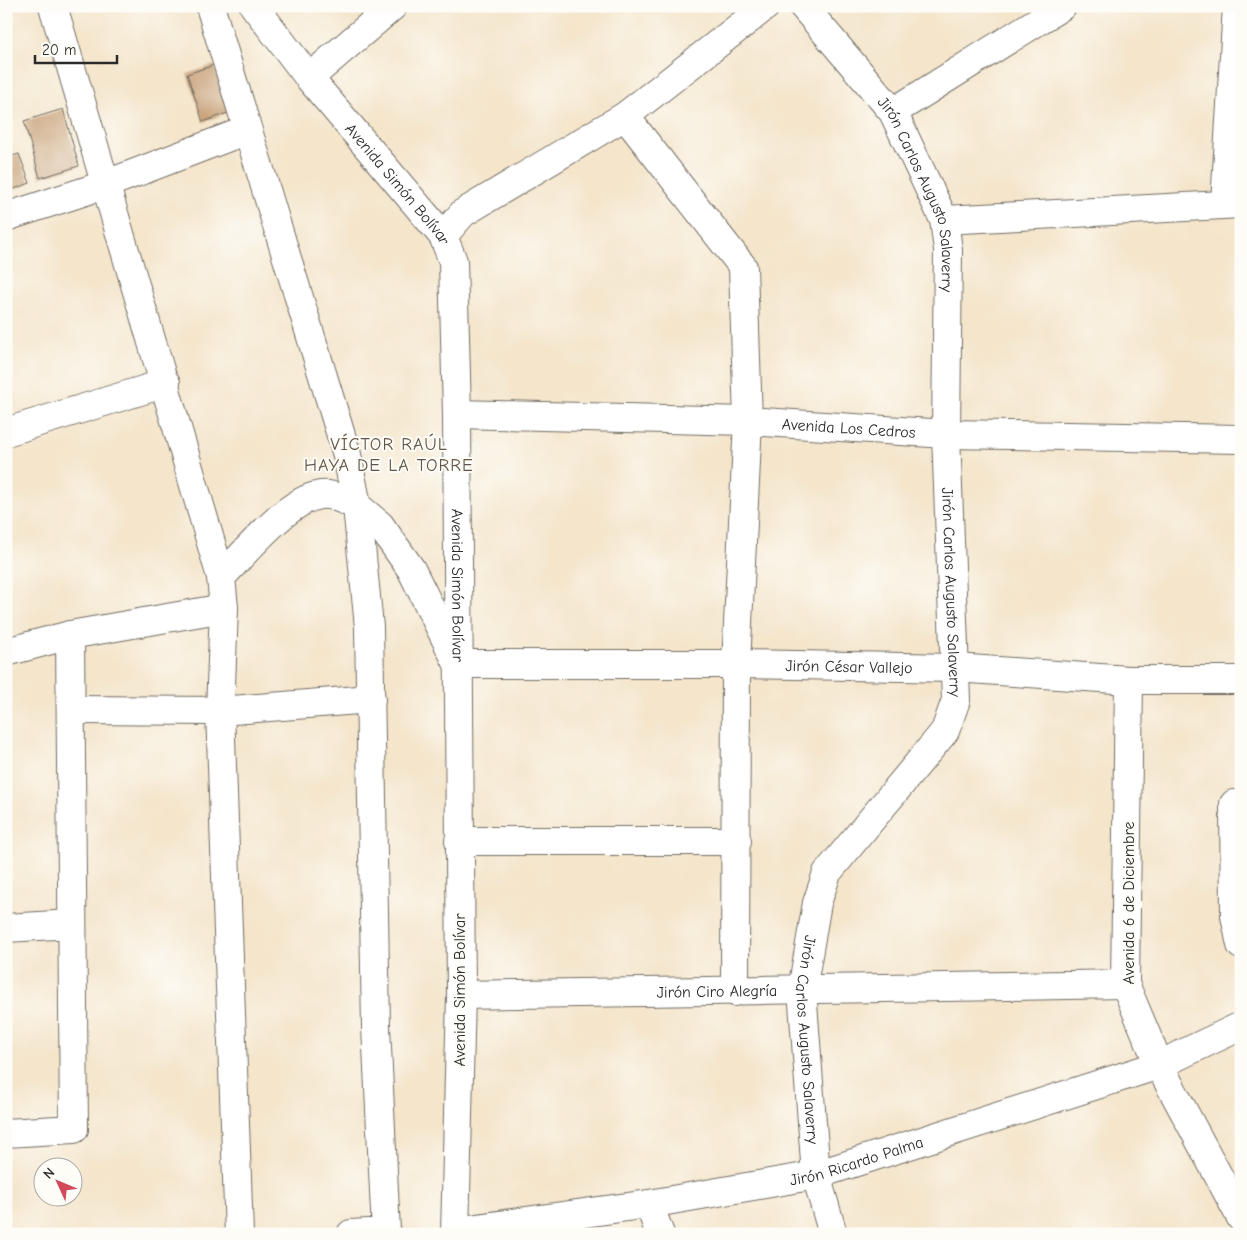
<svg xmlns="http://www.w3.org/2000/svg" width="1247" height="1240" font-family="'Comic Neue',sans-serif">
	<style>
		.building { fill: #caa57e }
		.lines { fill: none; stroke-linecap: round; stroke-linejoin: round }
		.minor-casing { stroke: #716c63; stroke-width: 30 }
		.minor { stroke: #fff; stroke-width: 28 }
		.labels { text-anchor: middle; stroke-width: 4; stroke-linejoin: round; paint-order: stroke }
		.street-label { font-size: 16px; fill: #2b2b2b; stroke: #fdfcf7 }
		.neighbourhood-label { font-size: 18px; letter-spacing: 1px; fill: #635648; stroke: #fdfcf7 }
	</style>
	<rect width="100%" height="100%" fill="#fdfcf7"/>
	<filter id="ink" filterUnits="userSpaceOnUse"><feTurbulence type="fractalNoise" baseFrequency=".02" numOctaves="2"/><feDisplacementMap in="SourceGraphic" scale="10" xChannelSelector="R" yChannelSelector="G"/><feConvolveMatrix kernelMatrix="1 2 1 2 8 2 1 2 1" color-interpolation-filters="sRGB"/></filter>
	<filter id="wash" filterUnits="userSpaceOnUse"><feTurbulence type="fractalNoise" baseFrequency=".0096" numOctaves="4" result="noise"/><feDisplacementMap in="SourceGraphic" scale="20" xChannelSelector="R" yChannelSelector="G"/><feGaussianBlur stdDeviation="1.12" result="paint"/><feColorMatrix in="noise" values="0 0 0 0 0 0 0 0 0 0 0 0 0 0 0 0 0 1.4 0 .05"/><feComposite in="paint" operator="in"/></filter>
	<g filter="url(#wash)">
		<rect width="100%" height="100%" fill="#f4e5cb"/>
		<g id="blocks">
			<path class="building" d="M214 65 230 112 203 122 187 74Z
				M63 109 79 166 40 178 24 121Z
				M19 154 30 183 6 192V158Z"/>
		</g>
	</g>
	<g filter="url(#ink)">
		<use href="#blocks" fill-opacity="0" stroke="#716c63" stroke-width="1"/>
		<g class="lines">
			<defs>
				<g id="minor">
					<path d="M53 6 221 577 224 608 220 711 239 1234"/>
					<path id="s1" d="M210 6 347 455 357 506 380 525 411 569 458 664H736L955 668 1129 680H1241"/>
					<path id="s2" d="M254 6 309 78 443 236 453 261 457 414 461 995 455 1234"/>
					<path id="s3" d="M803 6 893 112 944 220 948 250 946 434 956 700 945 731 827 873 817 903 802 990 816 1175 833 1234"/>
					<path d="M309 78 393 6"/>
					<path d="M893 112 1062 6"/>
					<path d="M625 116 743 267 748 421 736 664 735 992"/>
					<path d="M1225 203 1237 6"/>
					<path d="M6 217 104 185 247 130"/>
					<path d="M944 220 1241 204"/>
					<path d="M443 236 463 213 625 116 766 6"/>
					<path id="s4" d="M457 414 748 421 946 434 1241 439"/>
					<path d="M6 432 166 383"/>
					<path d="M221 577C245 554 293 491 328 495 338 496 348 502 357 506L369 627 376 1027 386 1232 351 1234"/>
					<path d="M6 652 70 635 224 608"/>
					<path d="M1129 680 1125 984 1159 1065 1241 1218"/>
					<path d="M71 710 220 711 371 699"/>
					<path d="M1234 804 1235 916 1241 945"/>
					<path d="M459 841H737"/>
					<path d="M6 928 72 924"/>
					<path id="s5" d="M461 995 1125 984"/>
					<path d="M6 1133 74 1129 70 635"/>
					<path d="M649 1204 660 1234"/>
					<path id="s6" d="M455 1231 649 1204 816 1175 1159 1065 1241 1026"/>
				</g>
			</defs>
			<use href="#minor" class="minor-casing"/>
			<use href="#minor" class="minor"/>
		</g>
	</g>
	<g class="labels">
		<g class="street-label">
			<text dy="6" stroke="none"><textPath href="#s2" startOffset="229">Avenida Simón Bolívar</textPath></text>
			<text dy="6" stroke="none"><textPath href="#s3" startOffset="226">Jirón Carlos Augusto Salaverry</textPath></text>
			<text dy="6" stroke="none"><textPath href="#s4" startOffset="392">Avenida Los Cedros</textPath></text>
			<text dy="6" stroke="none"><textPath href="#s2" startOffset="649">Avenida Simón Bolívar</textPath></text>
			<text dy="6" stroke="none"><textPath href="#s3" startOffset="631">Jirón Carlos Augusto Salaverry</textPath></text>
			<text dy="6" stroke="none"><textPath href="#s1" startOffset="1102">Jirón César Vallejo</textPath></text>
			<text transform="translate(1128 903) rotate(-90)" y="6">Avenida 6 de Diciembre</text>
			<text transform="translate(459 990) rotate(-90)" y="6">Avenida Simón Bolívar</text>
			<text dy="6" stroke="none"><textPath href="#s5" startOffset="256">Jirón Ciro Alegría</textPath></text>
			<text dy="6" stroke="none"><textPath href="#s3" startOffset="1126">Jirón Carlos Augusto Salaverry</textPath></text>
			<text dy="6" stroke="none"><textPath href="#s6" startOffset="408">Jirón Ricardo Palma</textPath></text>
		</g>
		<g class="neighbourhood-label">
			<text x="389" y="450">VÍCTOR RAÚL<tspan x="389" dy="21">HAYA DE LA TORRE</tspan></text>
		</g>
	</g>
	<rect width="1247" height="1240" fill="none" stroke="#fdfcf7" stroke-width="25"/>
	<g transform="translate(58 1182) rotate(314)"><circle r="24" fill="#fdfcf7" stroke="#a9a8a5"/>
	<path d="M0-4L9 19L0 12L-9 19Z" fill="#d1495b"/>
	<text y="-8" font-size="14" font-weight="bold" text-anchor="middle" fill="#2b2b2b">N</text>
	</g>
	<path d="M35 55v8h82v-8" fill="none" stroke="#2b2b2b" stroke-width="2.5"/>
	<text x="42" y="55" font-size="15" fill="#2b2b2b" stroke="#fdfcf7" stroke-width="4" paint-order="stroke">20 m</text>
</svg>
